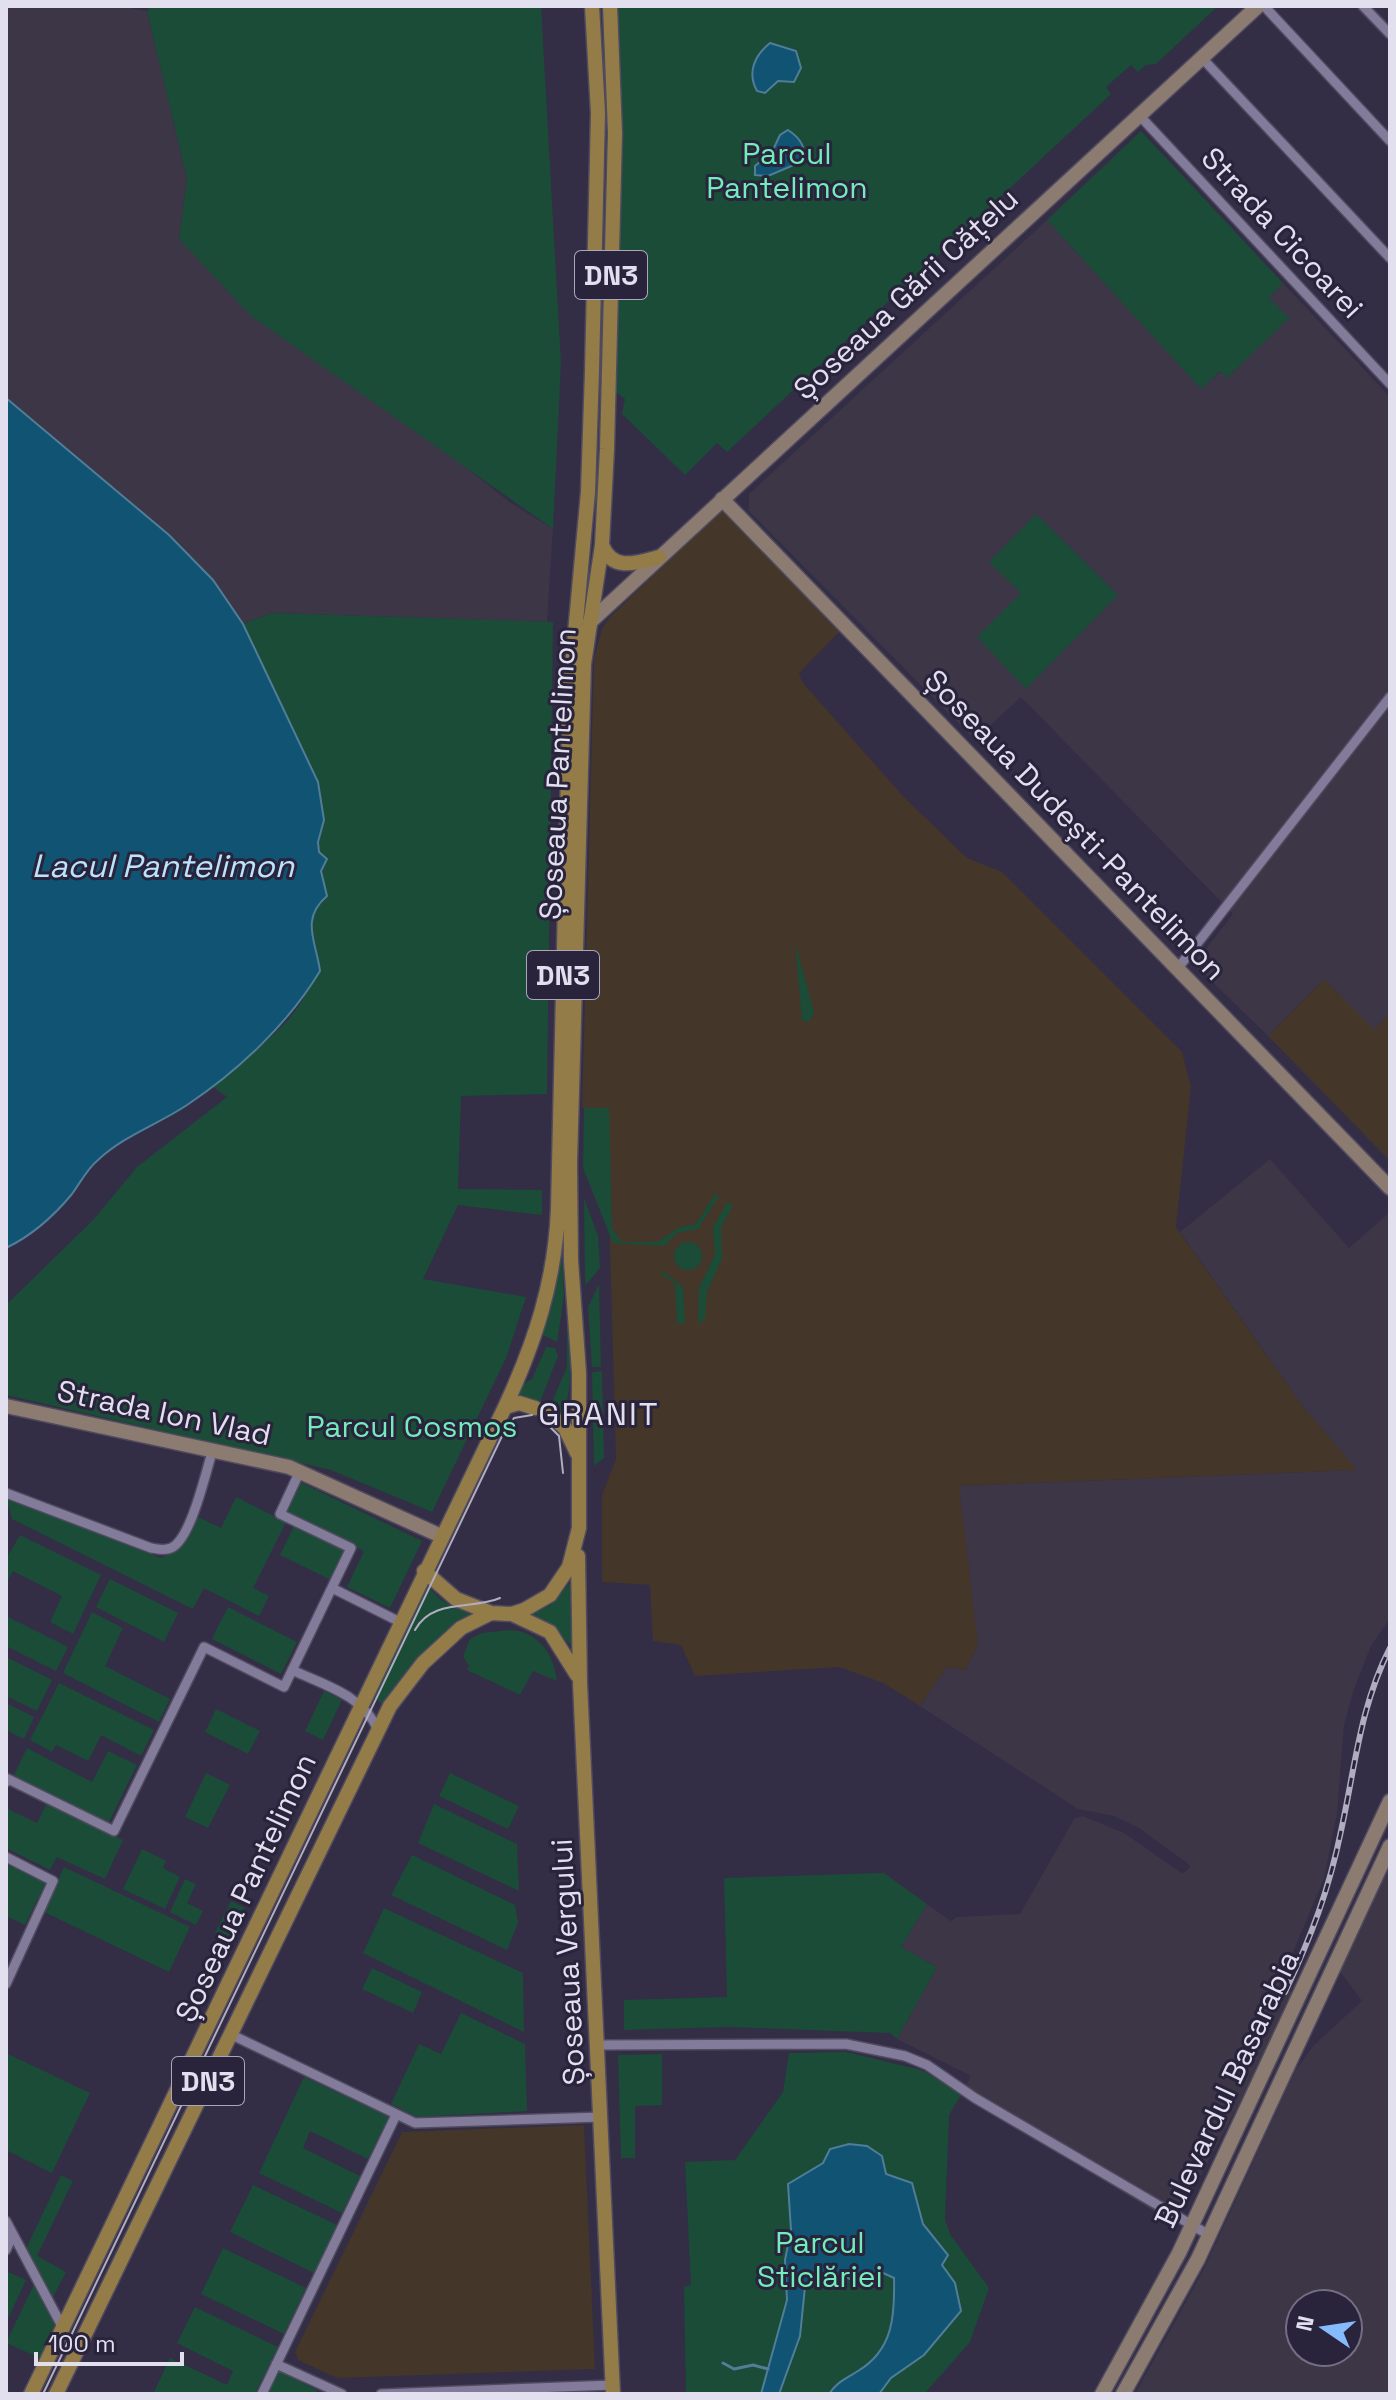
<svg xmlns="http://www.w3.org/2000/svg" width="1396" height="2400" font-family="'Space Grotesk',sans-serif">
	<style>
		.commercial { fill: #443629 }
		.industrial { fill: #3c3647; fill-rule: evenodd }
		.green { fill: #1a4c38 }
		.water { fill: #115373; stroke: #507d98; stroke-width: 2 }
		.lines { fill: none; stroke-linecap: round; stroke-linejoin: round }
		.stream { stroke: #507d98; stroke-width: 3 }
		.street-casing { stroke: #4f4a5f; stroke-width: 12 }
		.secondary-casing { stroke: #4f4a5f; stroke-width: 17 }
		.primary-casing { stroke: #4f4a5f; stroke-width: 17 }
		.street { stroke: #827b99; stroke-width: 9 }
		.secondary { stroke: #8b7b70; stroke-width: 14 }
		.primary { stroke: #937c48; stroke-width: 14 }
		.tram { stroke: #b1adc0; stroke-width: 2 }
		.rail-casing { stroke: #b1adc0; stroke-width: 6 }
		.rail { stroke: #29233c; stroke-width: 3; stroke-dasharray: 9; stroke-linecap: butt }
		.labels { text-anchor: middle; stroke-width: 6; stroke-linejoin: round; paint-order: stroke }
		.shield { fill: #29233c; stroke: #aaa7b9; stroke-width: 2 }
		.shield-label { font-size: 28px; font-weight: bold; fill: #e2dfef }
		.park-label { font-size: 30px; fill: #72ecba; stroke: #29233c }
		.street-label { font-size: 30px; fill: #e2dfef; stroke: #29233c }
		.water-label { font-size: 32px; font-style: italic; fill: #bce3fc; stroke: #29233c }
		.neighbourhood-label { font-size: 32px; letter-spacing: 2px; fill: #e2dfef; stroke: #29233c }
	</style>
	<rect width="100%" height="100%" fill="#332d46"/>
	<path class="commercial" d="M723 509 842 629 799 673 802 682 904 797 967 858 1002 872 1182 1052 1191 1087 1176 1227 1305 1409 1358 1470 960 1486 978 1645 965 1670 947 1667 920 1706 883 1683 839 1667 695 1676 681 1645 653 1641 650 1585 602 1582V1495L616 1459 606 1109 582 1108 594 658 602 629 611 616Z
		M1324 979 1374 1028 1390 1014V1161L1268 1036Z
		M584 2125 595 2369 337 2378 298 2360 295 2352 402 2132Z"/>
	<path class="industrial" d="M6 6H120L147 11 187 179 179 239 511 503 553 529 547 622 272 613 243 624 213 580 169 535 6 398Z
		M1047 220 1201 388 1221 371 1227 378 1288 318 1269 298 1283 283 1390 397V1014L1374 1029 1324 979 1268 1036 1194 964 1233 914 1021 697 975 740 749 511V494Z
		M1270 1159 1349 1248 1390 1212V1618L1371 1646 1354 1689 1344 1725 1337 1814 1324 1879 1279 1985 1298 1996 1174 2224 962 2093 971 2076 897 2039 937 1967 901 1947 927 1904 951 1921 957 1917 1020 1914 1074 1819 1083 1816 1124 1833 1183 1874 1191 1866 1139 1828 1114 1816 1078 1809 920 1706 947 1667 965 1670 978 1645 959 1486 1357 1470 1305 1409 1180 1232Z
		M1390 1860V2394H1135L1203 2271 1295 2071 1314 2045 1362 2001 1338 1969ZM1300 2304H1348V2352H1300Z"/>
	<path class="green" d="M151 6H541L561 363 553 529 251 316 179 239 187 179 147 11Z
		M617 6H1218L1156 64 1146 65 1138 72 1131 65 1106 87 1111 94 727 452 717 443 685 475 622 414 625 399 614 391C618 263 626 134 617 6Z
		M1141 131 1283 283 1269 298 1289 318 1227 378 1220 371 1201 389 1047 220Z
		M1036 514 1118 595 1026 689 977 637 1021 593 989 562Z
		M272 613 553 622 547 1094 461 1096 458 1189 542 1190V1215L458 1205 423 1279 526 1297 506 1358 432 1512 331 1470 6 1395V1305L93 1220 137 1167 227 1097 212 1086C240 1062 285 1031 303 999 308 989 319 962 317 952 312 925 303 917 327 896L321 871 327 859 319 852 318 842 324 820 318 782 243 624Z
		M795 943 814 1012 809 1022 802 1020Z
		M584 1108H609L612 1228 622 1242H658L678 1228 696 1224 715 1194 719 1196 698 1229 677 1233 664 1246 613 1243 583 1168Z
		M584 1198 598 1236 600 1268 585 1286Z
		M728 1202 733 1206 721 1227 722 1259 707 1291 705 1320 698 1323 699 1288 715 1254 713 1227Z
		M674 1256a14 14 0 1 1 28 0a14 14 0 1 1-28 0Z
		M562 1249 564 1297 557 1342 543 1335Z
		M661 1270 683 1287 685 1323 677 1324 675 1283 662 1275Z
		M599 1284 601 1367H592L588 1307Z
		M567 1315C569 1339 576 1397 560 1416L549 1409 567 1367Z
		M546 1347 555 1348 558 1356 540 1402 518 1397 523 1384 532 1379Z
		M602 1371 604 1458 594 1466 592 1372Z
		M300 1482 422 1541 390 1608 347 1587 364 1551 285 1513Z
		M236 1497 286 1522 253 1588 269 1596 259 1616 204 1588 193 1609 12 1519 6 1498 161 1558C181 1550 186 1534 194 1515L221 1528Z
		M294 1526 345 1551 331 1580 280 1555Z
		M20 1535 101 1575 73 1634 50 1622 62 1596 13 1571 6 1584V1559Z
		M110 1579 178 1613 164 1642 96 1607Z
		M422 1581 441 1600 472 1615 383 1706 374 1696Z
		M570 1583 572 1647 555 1629 533 1614 550 1605Z
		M228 1607 297 1642 281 1674 212 1639Z
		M92 1612 123 1628 105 1666 170 1699 159 1722 63 1673Z
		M6 1616 68 1647 56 1671 6 1646Z
		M510 1630C538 1631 554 1654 557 1681L533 1671 520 1695 467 1670 469 1666 463 1656 470 1639 482 1633Z
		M6 1657 52 1680 37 1711 6 1696Z
		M59 1683 154 1730 141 1756 101 1735 88 1761 56 1745 52 1752 30 1740Z
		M324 1691 342 1700 323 1740 305 1731Z
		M6 1703 34 1717 24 1739 6 1730Z
		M216 1709 260 1731 248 1754 205 1732Z
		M27 1748 92 1782 108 1751 137 1765 108 1824 13 1777Z
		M206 1773 230 1785 208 1828 185 1817Z
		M450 1773 519 1806 508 1829 439 1796Z
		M47 1803 123 1840 105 1879 57 1857 50 1870 6 1848V1808L37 1823Z
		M434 1804 517 1844 519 1891 418 1843Z
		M142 1849 166 1861 163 1868 180 1877 165 1909 123 1889Z
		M412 1855 515 1905 518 1923 507 1950 391 1895Z
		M6 1863 46 1882 25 1925 6 1916Z
		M64 1867 190 1927 169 1972 44 1912Z
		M884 1873 927 1904 901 1947 937 1967 897 2039 890 2033 728 2027 624 2030V2000L727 1997 724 1878Z
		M185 1879 196 1884 187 1903 203 1911 196 1925 170 1912Z
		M231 1901 245 1908 230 1940 215 1933Z
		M384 1908 523 1973 524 2032 363 1953Z
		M372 1968 422 1992 413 2013 362 1989Z
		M461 2013 525 2044 527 2111 417 2117 391 2104 419 2044 441 2054Z
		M846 2052 921 2070 962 2093 949 2115 945 2219 950 2234 989 2288 970 2342 924 2394H686L684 2287 691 2285 685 2162 735 2160 783 2092 789 2053Z
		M6 2053 90 2093 52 2173 6 2150Z
		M662 2054V2105L635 2106V2158H621L618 2055Z
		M304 2077 389 2117 368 2159 310 2131 303 2148 360 2176 342 2213 259 2173Z
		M61 2175 73 2181 37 2256 66 2272 51 2301 25 2251Z
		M253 2185 337 2225 314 2273 230 2232Z
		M223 2248 306 2288 284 2334 201 2294Z
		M6 2271 26 2280 6 2323Z
		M34 2284 56 2326 40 2358 6 2343Z
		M195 2307 278 2347 255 2394H153L170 2358 227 2385 233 2371 177 2343Z
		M278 2371 317 2390 315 2394H267Z"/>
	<path class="water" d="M770 43 796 51 801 68 794 82 778 81 765 93 757 91C747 73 754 56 770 43Z
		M788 130C800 138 808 149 801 162L768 176 755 175V166L772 152 780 135Z
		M6 398 169 535 213 580 243 624 318 782 324 820 318 842 319 852 327 859 321 871 327 896C300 919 316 941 320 971 288 1024 238 1071 187 1105 157 1125 125 1135 98 1160 87 1169 80 1183 72 1194 53 1217 33 1235 6 1248Z
		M849 2144 867 2146 882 2156 886 2174 912 2183 923 2224 948 2255 942 2265 955 2283 961 2311 924 2355 891 2378 879 2394H829C837 2382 845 2379 858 2371 893 2350 895 2316 894 2278L881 2272 869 2285C838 2279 837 2262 805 2287L800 2336 779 2394H761L787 2300 785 2260 791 2230 788 2184 823 2163 830 2149Z"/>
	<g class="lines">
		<path class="stream" d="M723 2363 734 2369 753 2365 768 2369"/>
		<defs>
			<path id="street" d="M1264 6 1390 141
				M1363 6 1390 34
				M1202 58 1390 258
				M1139 115 1390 384
				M1178 968 1390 697
				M6 1493 151 1548C158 1549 164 1551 171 1548 191 1540 206 1471 213 1449
				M332 1588 400 1622
				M292 1670C324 1685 363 1695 378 1730
				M6 1782 8 1779 114 1831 204 1647 284 1687 351 1548 280 1514 300 1471
				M6 1857 53 1881 6 1984
				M230 2034 415 2123 601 2117
				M598 2045 846 2044 905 2056 927 2065 975 2098 1209 2235
				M6 2221 64 2330
				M6 2250 13 2234
				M276 2364 342 2394
				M262 2394 396 2115
				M381 2394 613 2385"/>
			<path id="secondary" d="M722 499 1390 1188
				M590 622 1258 6
				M6 1406 289 1467 441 1536
				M1102 2394 1179 2253 1390 1801
				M1123 2394 1198 2259 1390 1846"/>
			<path id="primary" d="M602 545C612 572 637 563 659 557
				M505 1407 519 1403 535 1408
				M548 1413 565 1428 577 1453
				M578 1556 580 1683 613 2394
				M424 1571 456 1599 491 1613
				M512 1614 550 1632 577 1675
				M31 2394 505 1407C535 1342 555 1282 558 1209L570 687 588 492 592 371 598 113 592 6
				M56 2394 390 1706 423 1663 461 1628 491 1613 512 1614 524 1610 550 1595 569 1567 579 1528V1373L571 1261 570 1163 584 664 602 545 607 449 615 133 610 6"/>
		</defs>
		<use href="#street" class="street-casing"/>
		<use href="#secondary" class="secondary-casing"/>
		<use href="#primary" class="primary-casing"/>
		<use href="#street" class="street"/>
		<use href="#secondary" class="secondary"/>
		<use href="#primary" class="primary"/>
		<path class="tram" d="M544 1421 559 1436 563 1473
			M415 1630C432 1598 473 1610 500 1598
			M43 2394 504 1432 514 1418 532 1415"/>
		<defs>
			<path id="rail" d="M1285 1992C1311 1937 1329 1890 1341 1831 1355 1768 1360 1706 1390 1648"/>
		</defs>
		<use href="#rail" class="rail-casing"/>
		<use href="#rail" class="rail"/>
	</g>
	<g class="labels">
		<g class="shield">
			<rect x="575" y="251" width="72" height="48" rx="6"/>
			<rect x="527" y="951" width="72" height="48" rx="6"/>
			<rect x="172" y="2057" width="72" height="48" rx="6"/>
		</g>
		<g class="shield-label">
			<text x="611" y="285">DN3</text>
			<text x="563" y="985">DN3</text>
			<text x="208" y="2091">DN3</text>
		</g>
		<g class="park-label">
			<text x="787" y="164">Parcul<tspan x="787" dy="34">Pantelimon</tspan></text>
			<text x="412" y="1437">Parcul Cosmos</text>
			<text x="820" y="2253">Parcul<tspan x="820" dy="34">Sticlăriei</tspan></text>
		</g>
		<g class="street-label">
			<text transform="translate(1282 233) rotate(47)" y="10">Strada Cicoarei</text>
			<text transform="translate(906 294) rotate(-43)" y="10">Șoseaua Gării Cățelu</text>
			<text transform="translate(558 774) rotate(-87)" y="10">Șoseaua Pantelimon</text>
			<text transform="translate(1075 825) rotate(46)" y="10">Șoseaua Dudești-Pantelimon</text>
			<text transform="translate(164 1413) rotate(12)" y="10">Strada Ion Vlad</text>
			<text transform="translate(246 1888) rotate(-65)" y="10">Șoseaua Pantelimon</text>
			<text transform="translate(568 1962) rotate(-93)" y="10">Șoseaua Vergului</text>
			<text transform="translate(1227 2089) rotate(-65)" y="10">Bulevardul Basarabia</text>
		</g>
		<g class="water-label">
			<text x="163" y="877">Lacul Pantelimon</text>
		</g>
		<g class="neighbourhood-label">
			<text x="599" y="1425">GRANIT</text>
		</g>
	</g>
	<rect width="1396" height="2400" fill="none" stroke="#e2dfef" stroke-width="16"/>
	<g transform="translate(1324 2328) rotate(283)"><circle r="38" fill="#29233c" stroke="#736e84" stroke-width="2"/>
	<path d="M0-6L14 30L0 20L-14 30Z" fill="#86bbfb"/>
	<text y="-12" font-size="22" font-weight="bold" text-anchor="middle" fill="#e2dfef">N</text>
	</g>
	<path d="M36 2352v12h146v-12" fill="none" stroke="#e2dfef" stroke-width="4"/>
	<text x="48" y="2352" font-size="24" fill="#e2dfef" stroke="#29233c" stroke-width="6" paint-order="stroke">100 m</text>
</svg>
